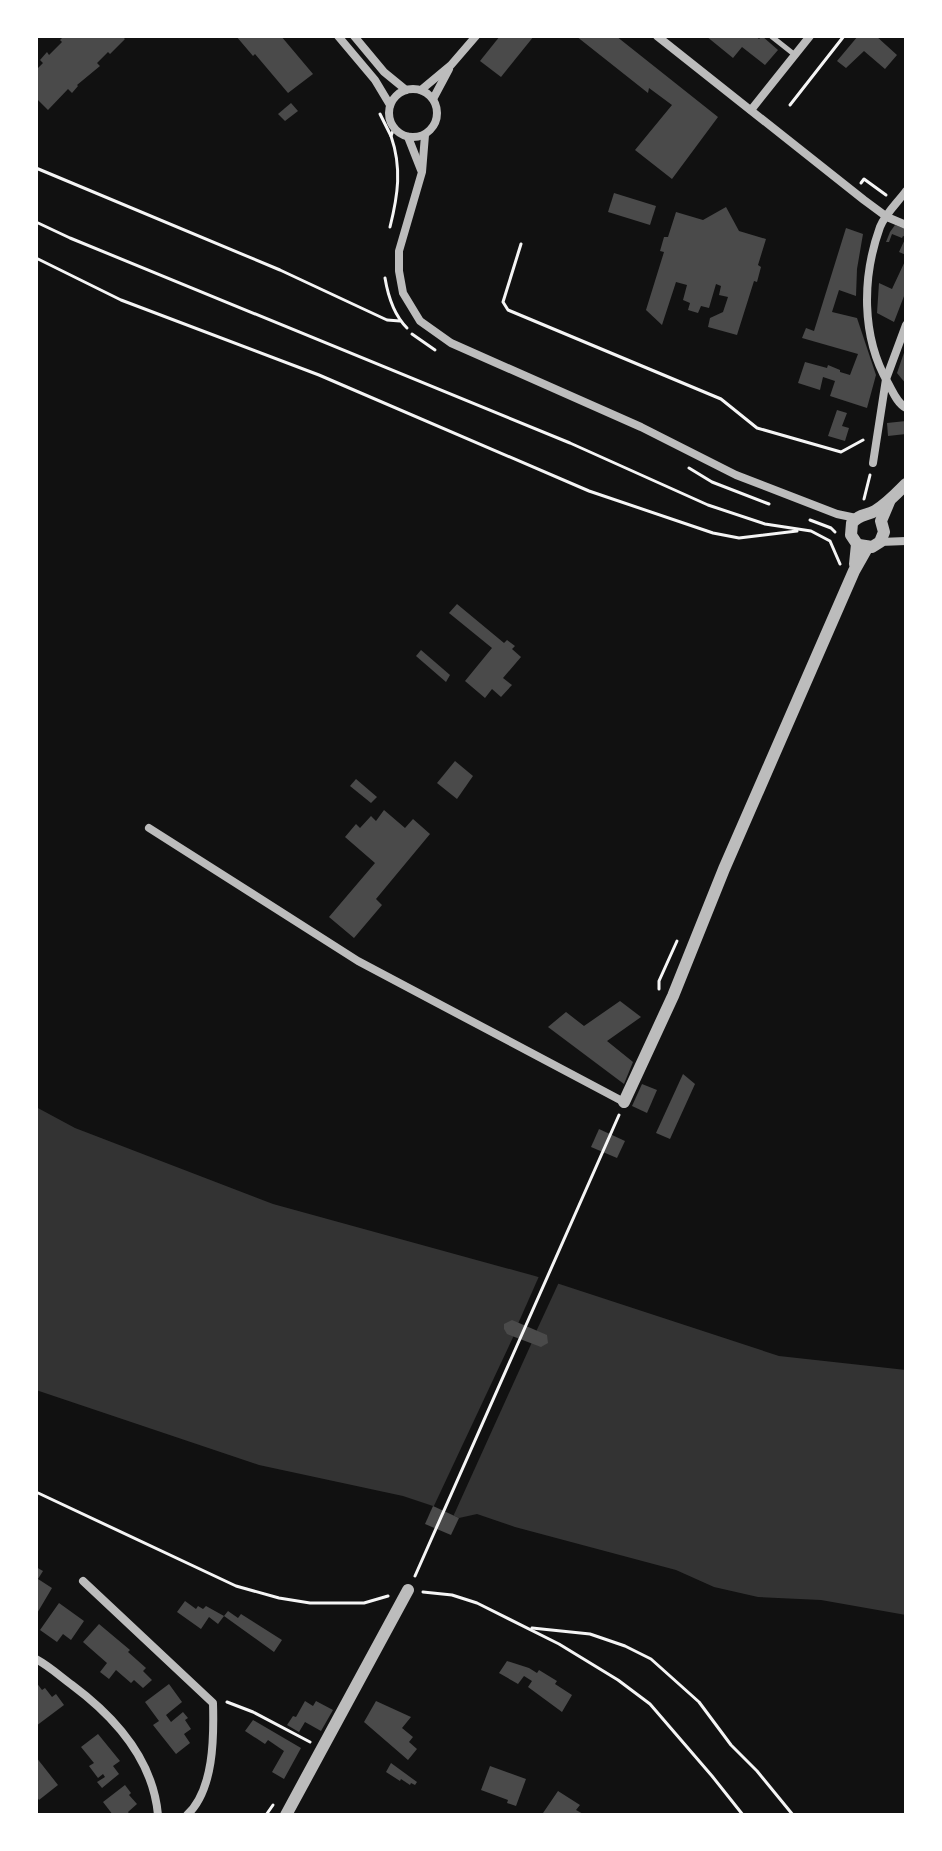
<svg xmlns="http://www.w3.org/2000/svg" width="942" height="1851" font-family="'DM Sans',sans-serif">
	<style>
		.water { fill: #333 }
		.pier { fill: #111 }
		.building { fill: #4a4a4a }
		.lines { fill: none; stroke-linecap: round; stroke-linejoin: round }
		.path { stroke: #f5f5f5; stroke-width: 3 }
		.service { stroke: #bcbcbc; stroke-width: 5 }
		.minor { stroke: #bcbcbc; stroke-width: 8 }
		.tertiary { stroke: #bcbcbc; stroke-width: 12 }
	</style>
	<rect width="100%" height="100%" fill="#111"/>
	<polygon class="water" points="36,1107 75,1128 273,1204 535,1276 779,1356 906,1370 906,1615 821,1600 758,1597 714,1587 676,1570 515,1527 477,1514 459,1518 433,1506 403,1496 259,1465 36,1390"/>
	<g class="pier">
		<polygon points="540,1274 560,1280 535,1334 517,1326"/>
		<polygon points="515,1333 533,1340 452,1519 432,1510"/>
	</g>
	<g class="building">
		<polygon points="64,36 122,36 125,39 110,54 108,52 97,63 100,66 77,85 78,86 72,93 68,89 48,110 36,98 36,70 43,63 40,60 47,52 49,55 62,42 60,40"/>
		<polygon points="236,36 281,36 313,74 288,93 255,54 253,56"/>
		<polygon points="500,36 534,36 501,77 480,61"/>
		<polygon points="576,36 616,36 718,117 672,179 635,150 672,105 649,88 648,93"/>
		<polygon points="706,36 755,36 759,39 762,36 778,50 765,65 742,47 733,58"/>
		<polygon points="858,36 876,36 897,55 885,69 864,51 846,68 837,61"/>
		<polygon points="291,103 298,111 285,121 278,114"/>
		<polygon points="614,193 656,206 650,225 608,212"/>
		<polygon points="726,207 739,231 766,239 758,265 761,267 757,282 754,281 737,335 708,327 710,318 723,312 728,297 719,295 721,286 716,284 709,308 701,306 698,313 688,310 690,303 683,300 687,285 676,282 662,325 646,310 664,252 660,251 664,237 668,237 676,212 703,220"/>
		<polygon points="895,225 906,229 906,255 899,252 906,237 903,236 902,238 892,234 889,242 886,242 890,232"/>
		<polygon points="846,228 863,234 857,269 856,296 839,290 832,312 857,318 876,375 867,408 830,396 835,381 823,377 820,390 798,383 805,362 827,368 828,365 840,370 840,372 850,375 858,354 802,338 806,328 814,331"/>
		<polygon points="906,259 906,291 894,322 877,313 879,283 892,289"/>
		<polygon points="906,347 906,384 897,373"/>
		<polygon points="837,410 847,413 842,426 849,428 845,441 828,436"/>
		<polygon points="906,421 906,434 888,436 887,423"/>
		<polygon points="457,604 504,643 507,640 515,646 512,649 521,657 503,678 512,685 501,697 492,689 485,698 465,681 492,648 449,613"/>
		<polygon points="421,650 450,675 446,682 416,656"/>
		<polygon points="455,761 473,776 457,799 437,783"/>
		<polygon points="356,779 377,797 371,803 350,786"/>
		<polygon points="384,810 405,828 413,819 430,834 376,899 382,905 354,938 329,917 375,863 345,837 356,824 360,828 371,816 376,821"/>
		<polygon points="620,1001 641,1017 607,1041 633,1062 624,1084 548,1027 566,1012 584,1026"/>
		<polygon points="683,1074 695,1084 670,1139 656,1133"/>
		<polygon points="642,1084 657,1090 647,1113 632,1106"/>
		<polygon points="599,1129 625,1141 617,1158 591,1147"/>
		<polygon points="512,1320 547,1335 548,1343 541,1347 507,1334 504,1329 504,1324"/>
		<polygon points="433,1506 459,1518 451,1535 425,1524"/>
		<polygon points="36,1567 43,1571 38,1579 52,1588 36,1615"/>
		<polygon points="185,1601 196,1609 198,1606 203,1609 206,1606 224,1616 228,1611 238,1618 241,1614 282,1640 274,1652 224,1616 218,1624 209,1617 201,1629 177,1612"/>
		<polygon points="59,1603 84,1621 71,1640 63,1634 57,1642 40,1630"/>
		<polygon points="99,1624 130,1650 128,1652 146,1668 143,1671 152,1680 143,1688 134,1680 131,1683 116,1670 109,1679 100,1672 107,1663 83,1642"/>
		<polygon points="507,1661 529,1668 537,1673 539,1670 557,1681 555,1684 572,1695 562,1712 528,1687 532,1681 524,1676 518,1684 499,1673"/>
		<polygon points="36,1682 42,1690 45,1688 52,1697 56,1694 64,1705 36,1726"/>
		<polygon points="169,1684 182,1702 166,1715 171,1722 183,1712 188,1718 185,1720 191,1729 184,1734 190,1743 176,1754 153,1725 159,1721 145,1702"/>
		<polygon points="305,1701 313,1706 316,1701 333,1710 321,1731 305,1722 299,1732 287,1725 293,1716 296,1717"/>
		<polygon points="376,1701 411,1717 402,1728 413,1737 409,1742 417,1749 408,1760 364,1722"/>
		<polygon points="253,1720 301,1748 284,1779 272,1772 284,1751 268,1740 265,1744 245,1731"/>
		<polygon points="98,1734 120,1761 113,1766 119,1774 102,1788 97,1782 105,1777 103,1774 98,1778 89,1766 94,1763 81,1747"/>
		<polygon points="36,1757 58,1785 39,1800 36,1796"/>
		<polygon points="391,1763 417,1782 415,1785 411,1783 410,1785 401,1779 400,1781 386,1772"/>
		<polygon points="490,1766 526,1779 516,1806 507,1803 508,1800 481,1790"/>
		<polygon points="125,1785 131,1793 129,1795 137,1804 128,1812 130,1815 113,1815 103,1802"/>
		<polygon points="558,1791 580,1805 576,1810 585,1815 546,1815 543,1813"/>
	</g>
	<g class="lines">
		<g class="path">
			<polyline points="790,105 844,36"/>
			<polyline points="380,114 391,136"/>
			<polyline points="36,168 280,270 387,320 400,321"/>
			<polyline points="861,183 864,179 886,195"/>
			<polyline points="36,222 70,238 570,443 708,505 765,524 811,531 830,541 840,564"/>
			<path d="M390 227C398 195 402 168 391 136L394 128"/>
			<polyline points="521,244 503,302 508,310 721,399 757,428 841,452 863,440"/>
			<polyline points="36,258 121,300 319,375 589,491 713,533 739,538 797,531"/>
			<path d="M385 278C388 296 394 315 407 328"/>
			<polyline points="412,334 435,350"/>
			<polyline points="689,468 712,482 769,504"/>
			<polyline points="864,499 870,475"/>
			<polyline points="810,520 831,528 835,532"/>
			<polyline points="659,989 659,981 677,941"/>
			<polyline points="36,1492 236,1586 279,1598 310,1603 364,1603 388,1596"/>
			<polyline points="415,1576 619,1115"/>
			<polyline points="423,1592 452,1595 477,1603 559,1644 618,1680 650,1704 712,1776 743,1815"/>
			<polyline points="532,1628 590,1634 625,1646 651,1659 699,1702 731,1745 757,1771 793,1815"/>
			<polyline points="227,1702 253,1712 310,1742"/>
			<polyline points="266,1815 273,1805"/>
		</g>
		<polyline class="service" points="771,36 795,55"/>
		<g class="minor">
			<polyline points="338,36 375,80 390,105"/>
			<polyline points="354,36 384,72 406,90"/>
			<polyline points="657,36 864,200 887,217 906,225"/>
			<circle cx="413" cy="113" r="24"/>
			<polyline points="421,90 451,65 476,36"/>
			<polyline points="433,99 449,69"/>
			<polyline points="751,110 810,36"/>
			<polyline points="425,135 422,172 399,251 399,271 403,293 420,321 451,343 641,427 736,475 837,514 856,518"/>
			<polyline points="408,137 421,170"/>
			<path d="M906 191C898 202 885 214 880 227 862 277 861 336 888 383 893 392 897 403 906 408"/>
			<polyline points="873,463 886,379 906,325"/>
			<polyline points="880,542 906,541"/>
			<polyline points="149,828 358,961 624,1102"/>
			<path d="M83 1581 213 1703C214 1737 214 1790 187 1815"/>
			<path d="M36 1659C49 1666 60 1676 72 1685 115 1717 153 1759 158 1815"/>
		</g>
		<g class="tertiary">
			<polyline points="859,545 872,547 880,542 884,532 881,521 889,502"/>
			<path d="M855 564 857 544 851 535 852 523C859 514 866 516 875 511 887 504 896 494 906 484"/>
			<polyline points="624,1102 673,996 724,869 854,571 867,548"/>
			<polyline points="286,1815 408,1590"/>
		</g>
	</g>
	<rect width="942" height="1851" fill="none" stroke="#ffffff" stroke-width="76"/>
</svg>
